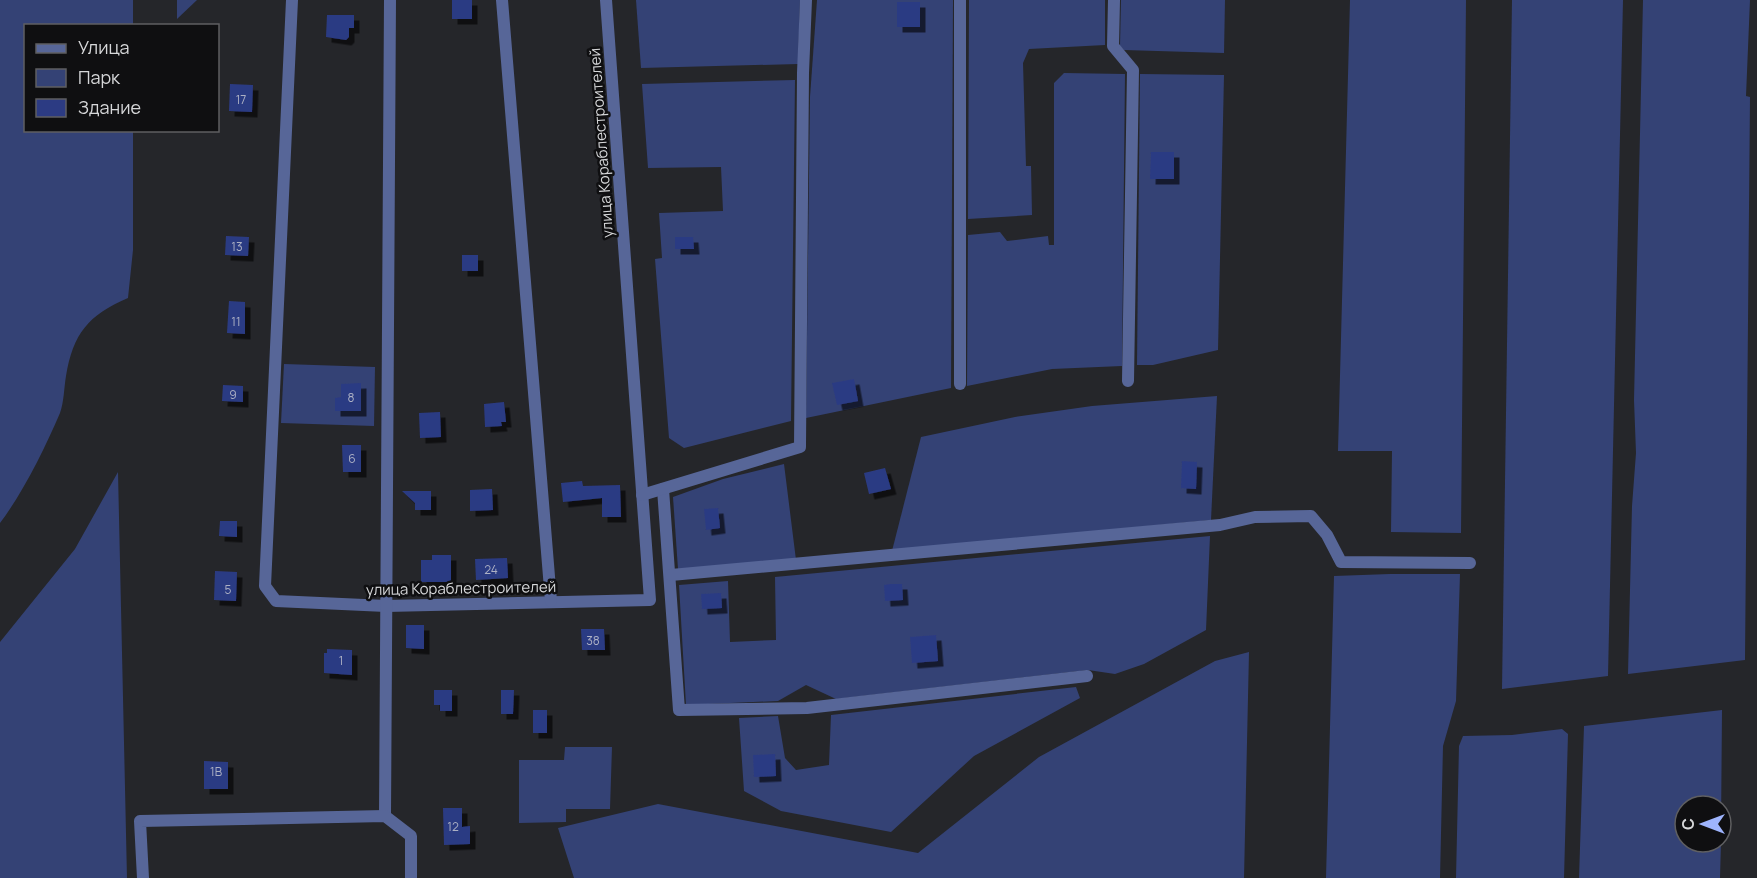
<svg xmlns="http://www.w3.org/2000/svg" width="1757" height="878" font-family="Manrope,sans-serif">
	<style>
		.green { fill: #344275 }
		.building { fill: #2c3b83; filter: url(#shadow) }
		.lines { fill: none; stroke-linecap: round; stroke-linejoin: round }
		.minor { stroke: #576698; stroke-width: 12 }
		.labels { text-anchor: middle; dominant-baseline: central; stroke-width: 5; stroke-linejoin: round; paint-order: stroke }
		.number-label { font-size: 12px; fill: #acb0c4 }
		.street-label { font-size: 15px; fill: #d6d7d9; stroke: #0f0f11 }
	</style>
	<defs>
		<filter id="shadow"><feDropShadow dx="5.5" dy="5.5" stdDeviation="0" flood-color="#0009"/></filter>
	</defs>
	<rect width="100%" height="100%" fill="#25262a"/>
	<g class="green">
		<path d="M0 0H133V25L26 26V130L133 131V250L128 298C88 315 73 334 66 376 64 388 64 402 60 413 44 450 24 491 0 523Z"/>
		<polygon points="177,0 197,0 177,19"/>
		<polygon points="636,0 800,0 798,64 641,68"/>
		<polygon points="817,0 953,0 951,388 806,418 810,97"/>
		<polygon points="969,0 1105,0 1105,45 1029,49 1023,63 1026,166 1031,166 1032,215 968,219"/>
		<polygon points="1121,0 1225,0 1224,53 1124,50 1120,46"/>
		<polygon points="1350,0 1466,0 1461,533 1391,532 1392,451 1338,451"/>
		<polygon points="1512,0 1623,0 1608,676 1502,689"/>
		<polygon points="1643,0 1750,0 1746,96 1750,97 1745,660 1628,674 1632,506 1636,453 1634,400"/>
		<polygon points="1064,73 1125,74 1122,366 1052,369 967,386 968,235 1000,232 1007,241 1048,236 1049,245 1054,245 1054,83"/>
		<polygon points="1140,74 1224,75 1218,350 1153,365 1137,365"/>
		<polygon points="795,80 791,421 684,448 669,438 655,259 662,258 659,213 723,211 721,167 648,168 642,84"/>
		<polygon points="284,364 375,367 374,426 281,423"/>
		<polygon points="1217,396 1211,520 892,551 921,437 1015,417 1092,406"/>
		<polygon points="784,464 796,560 678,569 673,497 723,479"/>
		<polygon points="118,472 127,878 0,878 0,642 75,549"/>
		<polygon points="1210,536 1206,630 1144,664 1115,674 1088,670 836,699 806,685 778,701 686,705 679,585 728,581 730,642 776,640 775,577"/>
		<polygon points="1390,574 1460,574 1456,701 1443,746 1440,878 1326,878 1334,576"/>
		<polygon points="1249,652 1244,878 574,878 558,828 658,804 918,853 1039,757 1215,661"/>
		<polygon points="1076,687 1080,698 974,756 891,832 781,811 744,791 739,718 778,716 785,758 796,770 829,765 831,715"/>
		<polygon points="1722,710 1721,828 1721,806 1685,806 1685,842 1721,842 1720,878 1579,878 1584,726"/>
		<polygon points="1562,729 1568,734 1564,878 1456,878 1459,746 1463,736 1512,735"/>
		<polygon points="565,747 612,747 610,809 566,809 566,822 519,823 519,760 564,760"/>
	</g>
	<g class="building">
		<rect x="452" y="0" width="20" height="19"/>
		<rect x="897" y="2" width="23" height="25"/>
		<polygon points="327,15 354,15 354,28 349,28 349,37 346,40 326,37"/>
		<polygon points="230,84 253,85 252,112 229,111"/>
		<polygon points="1151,152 1174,152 1174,179 1150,179"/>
		<polygon points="226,236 249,237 248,256 225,255"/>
		<polygon points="675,237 693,237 694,249 675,249"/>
		<rect x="462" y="255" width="16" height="16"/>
		<polygon points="229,301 245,302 245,334 227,333"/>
		<polygon points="854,379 858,401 837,405 832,383"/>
		<polygon points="361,383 361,411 335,411 335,398 341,397 341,384"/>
		<polygon points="223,385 243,386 243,402 222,401"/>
		<polygon points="504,402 506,422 501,422 502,426 485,427 484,404"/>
		<polygon points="440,412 441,437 420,438 419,413"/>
		<polygon points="342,445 361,445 361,472 343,472"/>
		<polygon points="1182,461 1197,462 1196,489 1181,488"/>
		<polygon points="885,468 891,489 869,494 864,473"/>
		<polygon points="582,481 583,486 620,485 621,517 602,517 602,498 563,502 561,483"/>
		<polygon points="492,489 493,510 470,511 470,490"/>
		<polygon points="402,491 431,491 431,510 415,510 415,503"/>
		<polygon points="718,508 720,528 706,530 704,509"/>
		<polygon points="220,521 237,521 237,537 219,536"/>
		<polygon points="432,555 451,555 451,582 421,582 421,560 432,560"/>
		<polygon points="507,558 508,578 476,580 475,559"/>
		<polygon points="215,571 237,572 236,601 214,600"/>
		<polygon points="890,584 902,584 903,600 885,601 884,585"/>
		<polygon points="721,593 722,608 702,609 701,594"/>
		<polygon points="406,625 424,625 424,649 406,648"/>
		<polygon points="581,629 604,629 605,650 582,650"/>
		<polygon points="936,635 938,661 912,663 910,637"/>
		<polygon points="327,649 352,650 352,675 324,673 324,653 327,653"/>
		<polygon points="434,690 452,690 452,711 440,711 440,705 434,705"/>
		<polygon points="501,690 514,690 513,714 501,714"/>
		<rect x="533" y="710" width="14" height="23"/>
		<polygon points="775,754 776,776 754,777 753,755"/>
		<polygon points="204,761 228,762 228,789 204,789"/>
		<polygon points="443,808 462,808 462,827 470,826 470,844 444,845"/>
	</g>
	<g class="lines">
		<g class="minor">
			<polyline points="292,0 265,586 276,601 386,606 650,600 606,0"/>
			<polyline points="502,0 551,601"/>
			<polyline points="960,0 960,384"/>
			<polyline points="1114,0 1113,46 1133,70 1128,381"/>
			<polyline points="663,489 679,710 807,708 1087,676"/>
			<polyline points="642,495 800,447 803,73 806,0"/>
			<polyline points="671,575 1220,525 1255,517 1311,516 1327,535 1341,562 1470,563"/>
			<polyline points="385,816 390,0"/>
			<polyline points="143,878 140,821 385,816 411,836 411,878"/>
		</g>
	</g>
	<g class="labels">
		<g class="number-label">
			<text x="241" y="99">17</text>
			<text x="237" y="246">13</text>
			<text x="236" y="321">11</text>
			<text x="233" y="394">9</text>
			<text x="351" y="397">8</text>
			<text x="352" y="458">6</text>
			<text x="491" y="569">24</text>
			<text x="228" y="589">5</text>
			<text x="593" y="640">38</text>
			<text x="341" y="660">1</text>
			<text x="216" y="771">1В</text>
			<text x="453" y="826">12</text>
		</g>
		<g class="street-label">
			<text transform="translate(601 143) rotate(-94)">улица Кораблестроителей</text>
			<text transform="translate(461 588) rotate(-1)">улица Кораблестроителей</text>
		</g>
	</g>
	<rect x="24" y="24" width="195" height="108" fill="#0f0f11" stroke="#5f5f61" stroke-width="1.5"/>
	<rect x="36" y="44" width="30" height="9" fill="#576698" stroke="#5f5f61" stroke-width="1.5"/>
	<text x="78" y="54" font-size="18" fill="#d6d7d9">Улица</text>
	<rect x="36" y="69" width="30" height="18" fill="#344275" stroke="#5f5f61" stroke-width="1.5"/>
	<text x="78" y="84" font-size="18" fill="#d6d7d9">Парк</text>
	<rect x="36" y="99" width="30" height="18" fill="#2c3b83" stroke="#5f5f61" stroke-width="1.5"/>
	<text x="78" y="114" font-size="18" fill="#d6d7d9">Здание</text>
	<g transform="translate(1703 824) rotate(270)"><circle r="28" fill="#0f0f11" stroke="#5f5f61" stroke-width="1.5"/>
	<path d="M0-4.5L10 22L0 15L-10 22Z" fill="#9eb4fd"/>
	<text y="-9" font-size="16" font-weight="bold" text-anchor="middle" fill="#d6d7d9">С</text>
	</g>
</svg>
